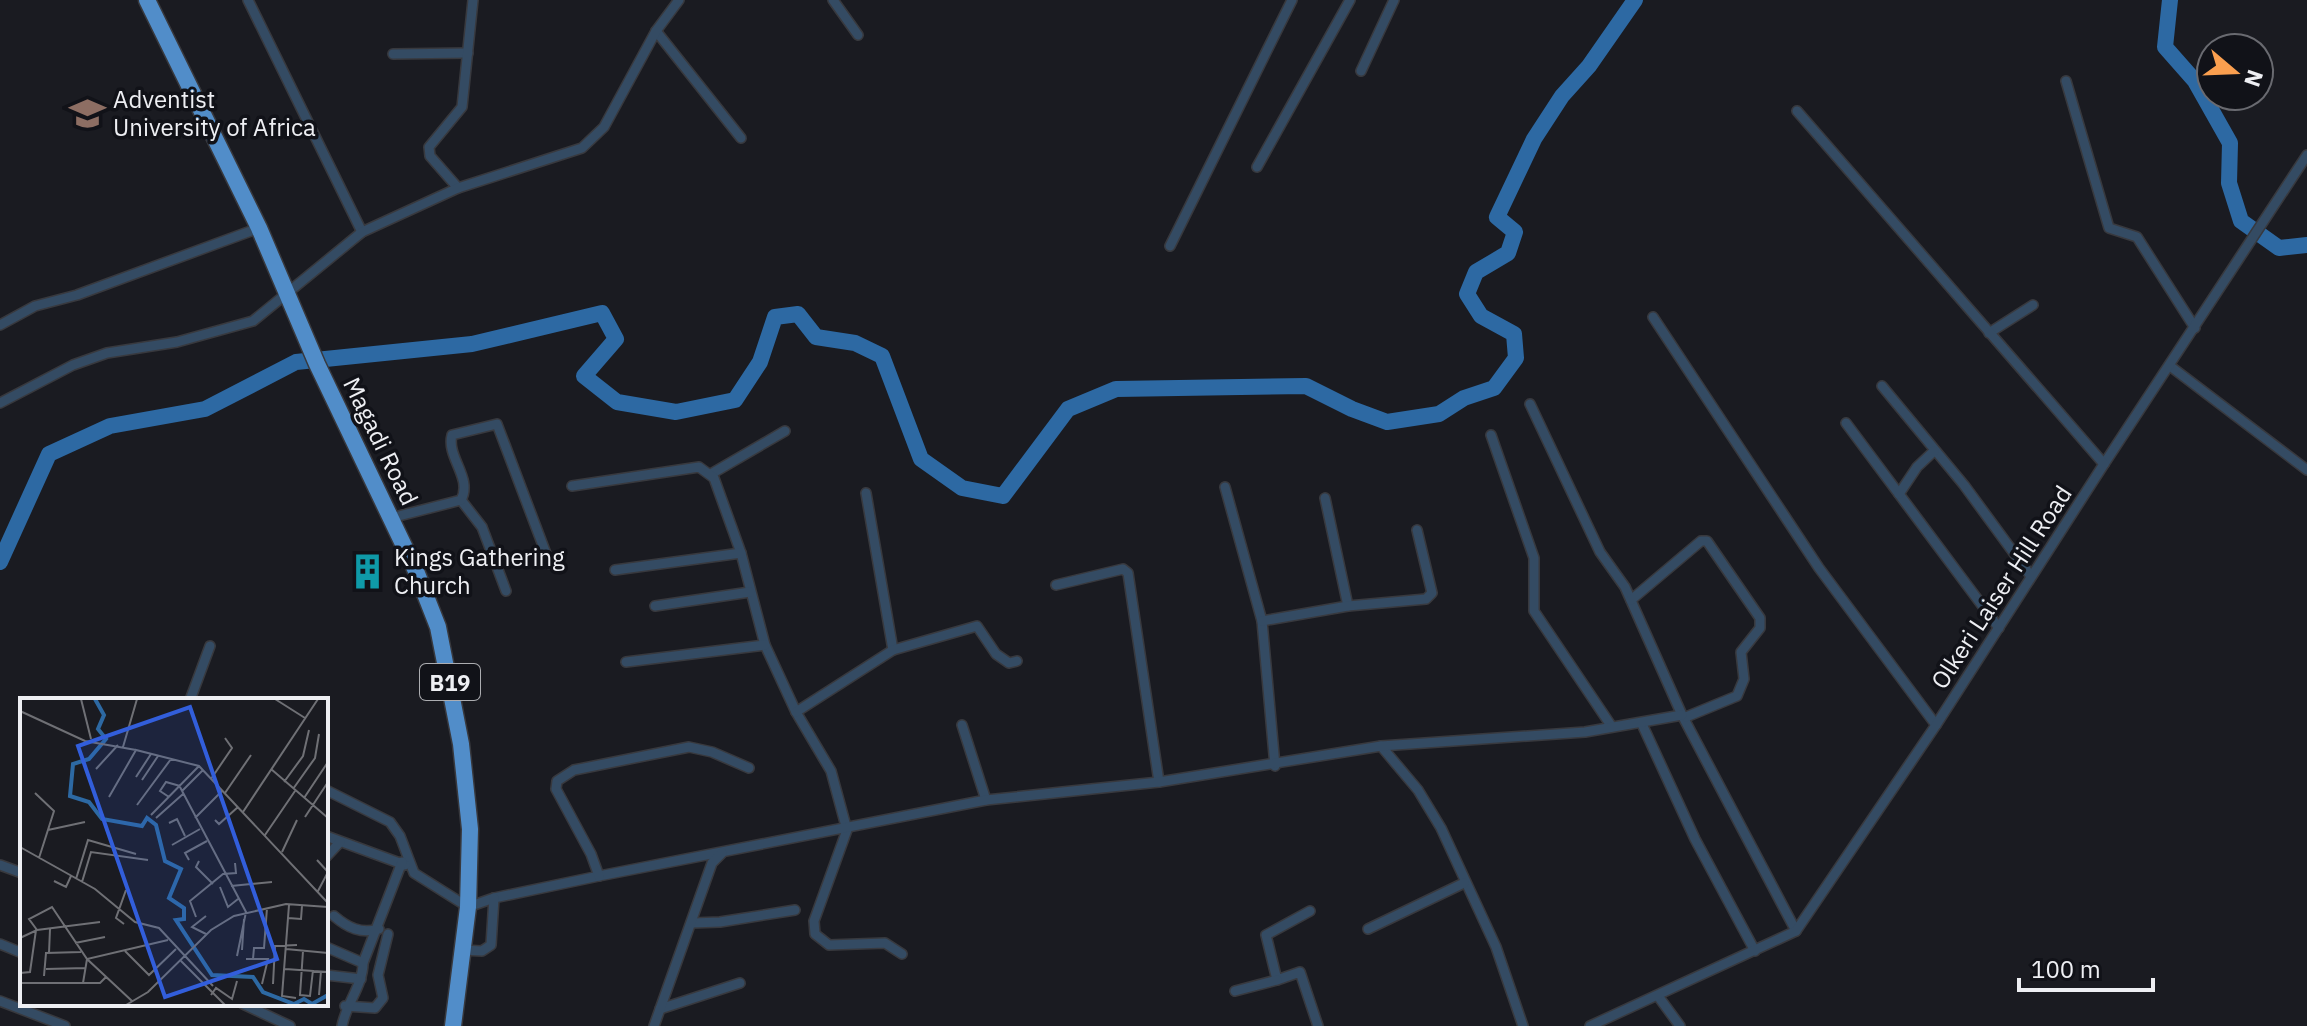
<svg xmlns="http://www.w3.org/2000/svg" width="2307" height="1026" font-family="'IBM Plex Sans',sans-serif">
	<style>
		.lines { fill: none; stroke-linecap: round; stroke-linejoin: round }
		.river { stroke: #2d69a3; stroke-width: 16 }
		.street-casing { stroke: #38393e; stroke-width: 12 }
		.highway-casing { stroke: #38393e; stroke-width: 19 }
		.street { stroke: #344b63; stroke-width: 9 }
		.highway { stroke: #518dc9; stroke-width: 16 }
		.labels { text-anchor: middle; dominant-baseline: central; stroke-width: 7; stroke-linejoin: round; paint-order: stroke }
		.shield { fill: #111218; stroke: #acadb1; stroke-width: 2 }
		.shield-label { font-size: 22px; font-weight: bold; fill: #eeeff3 }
		.poi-label { font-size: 24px; fill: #eeeff3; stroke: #111218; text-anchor: start }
		.street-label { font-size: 24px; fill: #eeeff3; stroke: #111218 }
		.inset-river { fill: none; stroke: #2d69a3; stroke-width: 4 }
		.inset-road { fill: none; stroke: #6f7075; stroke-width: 2 }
		.view { fill: #325edb; fill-opacity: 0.15; stroke: #325edb; stroke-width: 4 }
		.inset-edge { fill: none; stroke: #eeeff3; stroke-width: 4 }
	</style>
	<rect width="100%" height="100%" fill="#1a1b21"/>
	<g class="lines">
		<g class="river">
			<polyline points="2170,0 2165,47 2195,81 2230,143 2229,183 2241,221 2279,248 2307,245"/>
			<polyline points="0,562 49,454 110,426 205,409 296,362 472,344 602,313 616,339 584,376 617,402 676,412 735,400 760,362 775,317 798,314 816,337 855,343 882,356 921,459 962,488 1003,496 1068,409 1116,389 1306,386 1352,409 1387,422 1439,414 1464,398 1494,388 1516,358 1514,334 1481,316 1467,294 1476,272 1508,253 1515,232 1497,217 1534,139 1562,96 1589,66 1635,0"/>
		</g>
		<defs>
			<g id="street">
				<polyline points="248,0 362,232"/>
				<polyline points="833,0 858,35"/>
				<polyline points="656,31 741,138"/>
				<polyline points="393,54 468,53"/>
				<polyline points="1361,71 1394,0"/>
				<polyline points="2066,81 2109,228 2137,237 2195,328"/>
				<polyline points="1257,167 1350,0"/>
				<polyline points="458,188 430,156 429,147 462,107 473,0"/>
				<polyline points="1170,246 1292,0"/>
				<polyline points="1653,317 1819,568 1936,725"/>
				<polyline points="0,325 35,306 77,295 259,228"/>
				<polyline points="1989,333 2033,305"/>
				<polyline points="2170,366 2307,470"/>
				<polyline points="1882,386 1964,485 2030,575"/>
				<polyline points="0,403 73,365 107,353 177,342 253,321 362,232 458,188 582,148 604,127 656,31 679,0"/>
				<polyline points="1530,404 1600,552 1625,587 1682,715 1796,931"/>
				<polyline points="1846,423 1999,628"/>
				<polyline points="1491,435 1534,558 1534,611 1612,727"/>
				<polyline points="2104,464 2307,155"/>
				<polyline points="711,474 785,431"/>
				<polyline points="572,486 699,467 714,478 741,553 765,645 796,712 831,771 847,830 814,921 815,934 829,945 885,943 902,954"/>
				<polyline points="1225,487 1262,621 1275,766"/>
				<polyline points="866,493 893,650"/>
				<polyline points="1899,494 1917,467 1934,451"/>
				<polyline points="1325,498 1348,606"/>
				<polyline points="461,500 482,527 506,591"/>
				<path d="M391 518 461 500C473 478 446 457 452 435L497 424 550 564"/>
				<polyline points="615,570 741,553"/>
				<polyline points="1056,585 1123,569 1128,573 1159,782"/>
				<polyline points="1631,600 1701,541 1707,541 1760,618 1760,628 1741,652 1744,679 1737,696 1686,717"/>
				<polyline points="655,606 750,592"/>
				<polyline points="1262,621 1348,606 1426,599 1432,593 1417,530"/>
				<polyline points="626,662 765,645"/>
				<polyline points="190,700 210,646"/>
				<polyline points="796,712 893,650 977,626 996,654 1009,663 1017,661"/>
				<polyline points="1642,724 1695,839 1755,951"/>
				<polyline points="962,725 986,800"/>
				<polyline points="1381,746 1418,790 1441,828 1496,947 1523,1026"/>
				<polyline points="326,790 390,822 400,836 414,873 468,907 494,898 599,876 986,800 1159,782 1381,746 1585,732 1682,715"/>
				<polyline points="326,836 405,865"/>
				<polyline points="326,857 340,842"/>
				<polyline points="0,865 22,873"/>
				<polyline points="599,876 591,854 556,789 557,781 574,770 689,747 712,752 749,768"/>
				<polyline points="1310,911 1266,935 1277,980 1300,972 1318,1026"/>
				<path d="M334 916C348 928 361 934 379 929"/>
				<polyline points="692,923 720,922 795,910"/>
				<polyline points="1368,929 1464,883"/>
				<polyline points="0,944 22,953"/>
				<polyline points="326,947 363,963"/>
				<polyline points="462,950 482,951 491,945 494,898"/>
				<polyline points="326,975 361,979"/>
				<polyline points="1235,991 1277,980"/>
				<polyline points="1658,996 1680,1026"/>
				<polyline points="0,1001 65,1026"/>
				<polyline points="243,1004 290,1026"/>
				<polyline points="345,1006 375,1008 383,998 378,975 388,934"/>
				<polyline points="660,1009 740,983"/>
				<path d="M342 1026C346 1004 363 985 363 963L402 862"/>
				<polyline points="654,1026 712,863 722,853"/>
				<polyline points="1590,1026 1796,931 1936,725 2104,464 1797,111"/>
			</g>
			<polyline id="highway" points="147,0 259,228 317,364 416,571 438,627 461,744 470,829 468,907 453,1026"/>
		</defs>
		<use href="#street" class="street-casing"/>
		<use href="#highway" class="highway-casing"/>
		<use href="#street" class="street"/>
		<use href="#highway" class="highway"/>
	</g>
	<defs>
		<symbol id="university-bare" viewBox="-9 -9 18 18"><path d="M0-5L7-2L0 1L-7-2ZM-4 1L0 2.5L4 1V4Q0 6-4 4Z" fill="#8d6e63" stroke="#111218" stroke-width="2.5" paint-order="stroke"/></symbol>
		<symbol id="building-bare" viewBox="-9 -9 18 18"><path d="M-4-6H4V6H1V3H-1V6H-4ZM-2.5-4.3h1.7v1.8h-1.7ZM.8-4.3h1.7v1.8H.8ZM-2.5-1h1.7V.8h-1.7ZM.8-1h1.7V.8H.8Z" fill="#0f9aa8" stroke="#111218" stroke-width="2.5" paint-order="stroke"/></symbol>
	</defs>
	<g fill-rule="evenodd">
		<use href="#university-bare" x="62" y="88" width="51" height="51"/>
		<use href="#building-bare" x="342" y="546" width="51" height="51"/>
	</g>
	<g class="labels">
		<rect class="shield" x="420" y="664" width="60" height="36" rx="6"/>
		<g class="shield-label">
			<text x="450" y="682">B19</text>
		</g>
		<g class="poi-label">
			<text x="113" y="99">Adventist<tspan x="113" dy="28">University of Africa</tspan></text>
			<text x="394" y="557">Kings Gathering<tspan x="394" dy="28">Church</tspan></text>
		</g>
		<g class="street-label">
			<text transform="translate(381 441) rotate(64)">Magadi Road</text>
			<text transform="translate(2001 587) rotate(-57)">Olkeri Laiser Hill Road</text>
		</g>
	</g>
	<g transform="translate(20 698)">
		<rect width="308" height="308" fill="#1a1b21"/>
		<path class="inset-river" d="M75 1 84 17 78 31 86 41 69 61 53 66 50 98 69 104 82 121 122 128 127 120 136 127 145 163 161 171 149 200 164 210V221L156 222 192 277 233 279 243 294 274 306 284 301 292 306 308 297"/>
		<path class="inset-road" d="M61 1 71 41M255 1 285 20M0 13 65 43 116 52M103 49 117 1M76 71 98 47M251 71 308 120M116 79 131 56M191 81 212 50 205 40M122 82 138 58M264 84 283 58 289 32M160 89 226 214 217 258M273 91 295 60 299 36M162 93 183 72M15 95 34 113 19 160M205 95 231 57M89 99 116 52 179 68 308 205M149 99 140 93 146 84 160 88M284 100 308 64M117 107 151 61M223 114 298 1M131 117 179 68M285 119 308 84M136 120 163 96M175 120 202 93M195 122 199 126 218 109M149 125 157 121 165 138M28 132 65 124M245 137 275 93M152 147 180 131M0 149 75 191 115 224 139 230 193 288M262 154 277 122M169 162 165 155 187 143M297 162 308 174 298 193M179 163 176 169 193 186M56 181 68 142 116 156M34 183 46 189 51 178M62 184 71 154 128 162M211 188 252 184M200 189 208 209 218 201M269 207 262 298 276 300M186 218 172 229 186 236M176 219 170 203 203 176 216 175 215 165M268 220 281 221 282 208M104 226 96 220 106 192M17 232 9 221 32 209 67 261 112 303M0 240 17 232 80 224M55 245 85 239M266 251 308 255M222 252 224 221M105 253 129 277 156 251M283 253 280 297 290 298 293 272M29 255 30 231M226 261H233L234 250H244L247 210M233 261H248L242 286M161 263 205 307M26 271 66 270M265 271 308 274M0 275 10 274 16 232M24 278 26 255 61 254M0 285H80L86 279M63 285 67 261 148 242M253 286 255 248 277 247M191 297 196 290 212 301 217 283M299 297 301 273M106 307 128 294 191 232 214 218 266 206 308 209"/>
		<path class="view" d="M170 9 257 261 145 299 58 48Z"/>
		<rect width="308" height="308" class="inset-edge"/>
	</g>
	<g transform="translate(2235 72) rotate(109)"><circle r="38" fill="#111218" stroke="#696a70" stroke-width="2"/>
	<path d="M0-6L14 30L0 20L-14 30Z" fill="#fa9f4f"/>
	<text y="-12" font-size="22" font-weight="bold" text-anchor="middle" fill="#eeeff3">N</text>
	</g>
	<path d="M2019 978v12h134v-12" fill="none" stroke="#eeeff3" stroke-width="4"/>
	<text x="2031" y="978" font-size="24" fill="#eeeff3" stroke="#111218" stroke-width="6" paint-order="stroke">100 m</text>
</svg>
